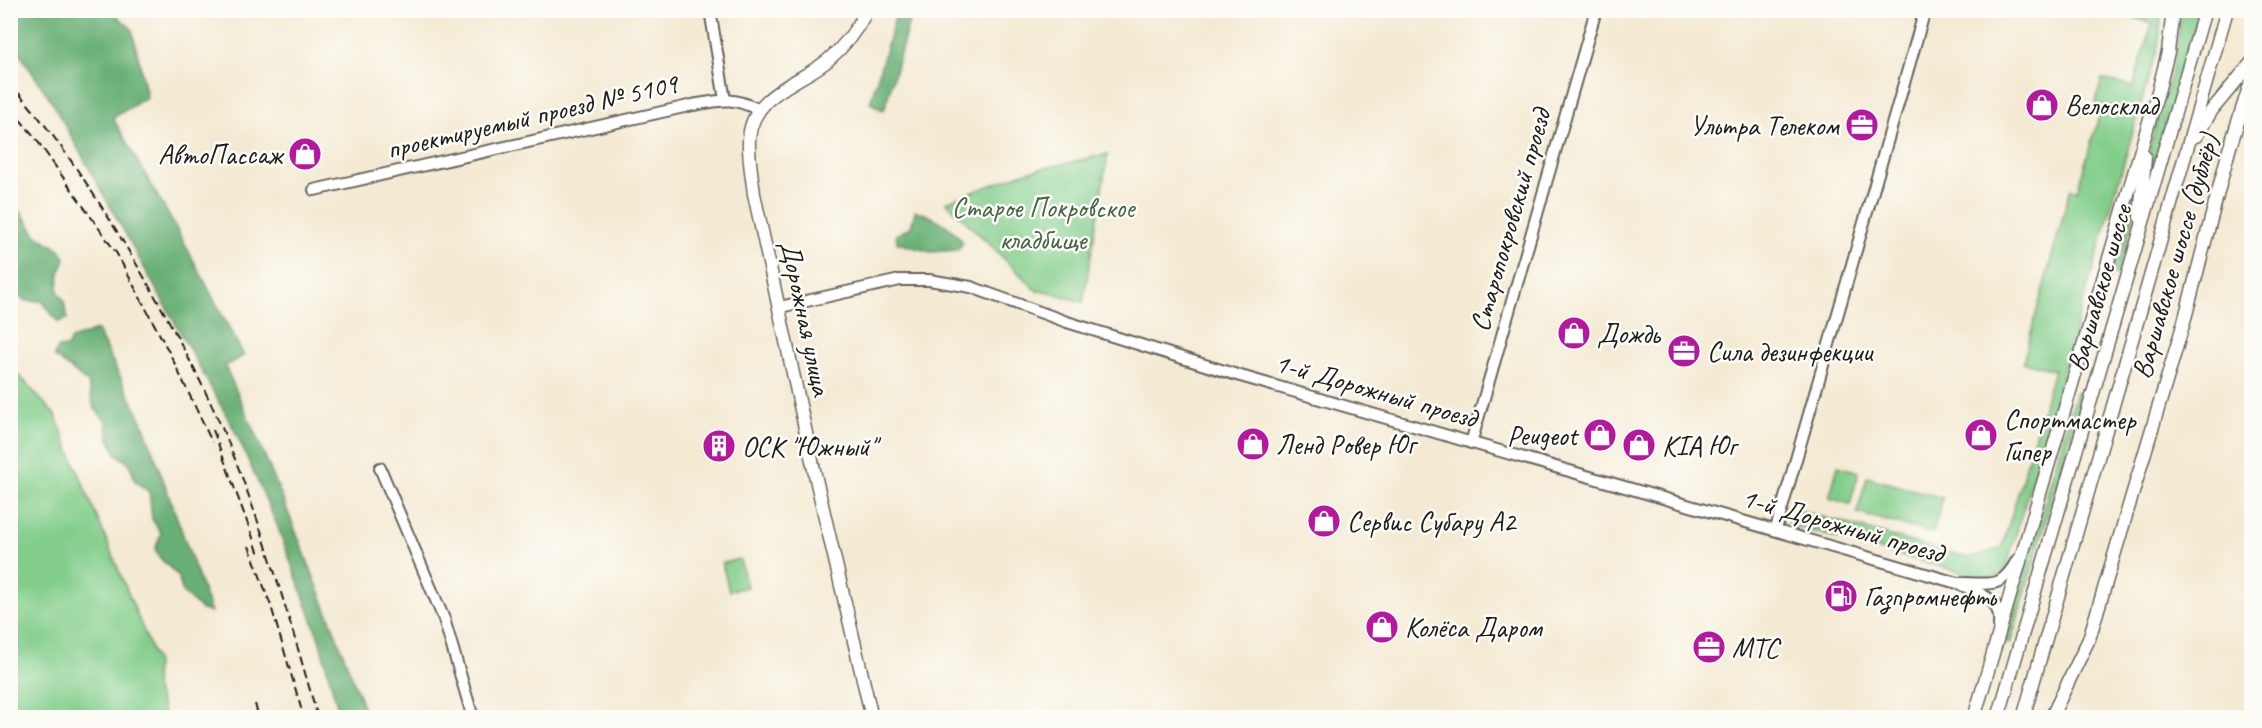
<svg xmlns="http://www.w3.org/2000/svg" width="2262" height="728" font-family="Caveat,sans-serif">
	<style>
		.green { fill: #82cd8a; stroke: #4f7453; stroke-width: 1.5 }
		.forest { fill: #69b076; stroke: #426649; stroke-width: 1.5 }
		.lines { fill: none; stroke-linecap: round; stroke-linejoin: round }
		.minor-casing { stroke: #68645c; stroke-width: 14 }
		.major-casing { stroke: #68645c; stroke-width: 15 }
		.minor { stroke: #fff; stroke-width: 10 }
		.major { stroke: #fff; stroke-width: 12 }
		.rail { stroke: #1c1c1c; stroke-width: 2; stroke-dasharray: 9 4.5; stroke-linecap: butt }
		.labels { text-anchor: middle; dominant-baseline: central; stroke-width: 5; stroke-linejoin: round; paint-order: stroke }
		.poi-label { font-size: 28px; fill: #1c1c1c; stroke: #fdfcf7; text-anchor: start }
		.street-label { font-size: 28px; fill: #1c1c1c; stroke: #fdfcf7 }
		.park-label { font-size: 28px; fill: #456348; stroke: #fdfcf7 }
	</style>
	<rect width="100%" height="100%" fill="#fdfcf7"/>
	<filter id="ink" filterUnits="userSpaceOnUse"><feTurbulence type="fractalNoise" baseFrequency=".0167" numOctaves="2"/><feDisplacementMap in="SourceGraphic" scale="12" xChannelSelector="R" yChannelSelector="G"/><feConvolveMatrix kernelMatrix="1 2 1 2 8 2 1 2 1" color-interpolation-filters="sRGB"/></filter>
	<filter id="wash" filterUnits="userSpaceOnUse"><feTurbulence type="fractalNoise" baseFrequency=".008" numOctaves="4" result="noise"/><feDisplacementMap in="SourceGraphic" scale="24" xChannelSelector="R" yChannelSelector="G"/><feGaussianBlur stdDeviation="1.35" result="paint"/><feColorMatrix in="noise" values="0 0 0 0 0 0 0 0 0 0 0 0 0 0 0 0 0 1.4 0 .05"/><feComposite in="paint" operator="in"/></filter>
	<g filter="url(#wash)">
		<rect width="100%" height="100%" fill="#f4ead3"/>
		<g class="green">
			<path d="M2117 11H2157L2161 20 2159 42 2007 565C2001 576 1994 579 1981 578L1794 526 1787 519 1790 508 1969 558 2002 548 2054 370 2023 362 2069 194 2071 189 2077 191 2102 106 2095 104 2102 79 2133 87 2152 23 2116 13Z"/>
			<polygon points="2182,11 2199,11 2153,172 2149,171 2150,146 2173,66"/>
			<polygon points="1108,154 1083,302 1041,290 1038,292 946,202 1026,172"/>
			<polygon points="2131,208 2133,209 2134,216 2117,276 2111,274"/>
			<polygon points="11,370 15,371 55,415 156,661 155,687 166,717 11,717"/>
			<polygon points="2076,392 2080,394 2079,408 2010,644 2005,642"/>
			<polygon points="1838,466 1859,472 1850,504 1829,498"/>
			<polygon points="1867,477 1943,498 1933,533 1857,513"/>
			<polygon points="740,559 747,587 729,591 722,563"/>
		</g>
		<g class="forest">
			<path d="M10 11H117L118 17 132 29 147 97 113 118 180 235 244 356 225 366C278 481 323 599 367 717H340L319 639 277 525 235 431 52 102 11 41Z"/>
			<polygon points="897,11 912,11 884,111 870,103"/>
			<path d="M915 211C934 216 951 226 963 242L958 250 931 252 897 243 896 235 911 227Z"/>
			<polygon points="21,212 37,236 60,249 65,258 59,275 58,292 64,301 67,319 58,322 42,301 25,301 18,296 11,297 11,216"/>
			<polygon points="97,330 142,421 211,612 202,610 183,593 178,576 159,557 155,550 161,533 152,519 149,492 135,481 130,464 116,454 109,438 106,421 94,408 88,383 54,356 58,348 67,347 71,339"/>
		</g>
	</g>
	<g filter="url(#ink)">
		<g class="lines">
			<defs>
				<g id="minor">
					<polyline points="710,10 725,100"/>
					<path d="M314 190 693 105C722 100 732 96 759 110"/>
					<path d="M780 307 900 280H929L971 287 1067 322 1237 375 1957 583C1978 593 2002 597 1999 625"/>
					<polyline points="1471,443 1596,10"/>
					<polyline points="380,468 444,619 473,718"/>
					<polyline points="1776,529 1925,10"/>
					<path d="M1960 583C1991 583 2001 590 2017 560"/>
				</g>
				<g id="major">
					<path d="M867 10C857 30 844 47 827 61 798 84 752 94 749 139 748 157 752 176 754 194L816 479 872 718"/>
					<polyline points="2196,136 2212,110 2252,62"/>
					<polyline points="2140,217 2145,157"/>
					<polyline points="1974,718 2159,88 2168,52 2173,10"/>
					<polyline points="1998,718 2205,10"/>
					<polyline points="2023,718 2227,10"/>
					<polyline points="2051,718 2089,639 2184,322 2229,150 2252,78"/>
				</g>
			</defs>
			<use href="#minor" class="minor-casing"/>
			<use href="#major" class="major-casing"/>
			<use href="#minor" class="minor"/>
			<use href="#major" class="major"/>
			<g class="rail">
				<path d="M10 83C65 145 107 213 148 284 184 347 218 412 243 480 272 558 295 638 318 718"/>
				<polyline points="10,108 34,136 117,254 170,354 212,442"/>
				<polyline points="213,430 259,554"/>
				<polyline points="249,546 271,606 304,718"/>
				<polyline points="255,704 259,718"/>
			</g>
		</g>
	</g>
	<defs>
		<symbol id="shop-disc" viewBox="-11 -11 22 22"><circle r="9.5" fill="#b5179e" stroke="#fdfcf7"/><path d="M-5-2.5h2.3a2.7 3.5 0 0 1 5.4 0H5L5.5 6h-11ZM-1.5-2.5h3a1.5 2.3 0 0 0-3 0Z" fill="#fff"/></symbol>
		<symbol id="office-disc" viewBox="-11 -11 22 22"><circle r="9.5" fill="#b5179e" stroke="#fdfcf7"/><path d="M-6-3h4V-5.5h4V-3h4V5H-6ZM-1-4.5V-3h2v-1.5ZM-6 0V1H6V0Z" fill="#fff"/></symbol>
		<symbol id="building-disc" viewBox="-11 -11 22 22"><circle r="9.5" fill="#b5179e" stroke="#fdfcf7"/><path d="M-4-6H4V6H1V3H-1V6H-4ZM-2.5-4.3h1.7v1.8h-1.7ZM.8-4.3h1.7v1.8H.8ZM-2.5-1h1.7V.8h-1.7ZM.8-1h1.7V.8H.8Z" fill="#fff"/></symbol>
		<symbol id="fuel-disc" viewBox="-11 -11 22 22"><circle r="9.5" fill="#b5179e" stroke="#fdfcf7"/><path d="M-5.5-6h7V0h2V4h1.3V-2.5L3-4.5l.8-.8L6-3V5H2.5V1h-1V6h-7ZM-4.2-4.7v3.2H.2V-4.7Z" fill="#fff"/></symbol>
	</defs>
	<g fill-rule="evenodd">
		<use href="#shop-disc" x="2023" y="86" width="38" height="38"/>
		<use href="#office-disc" x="1843" y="106" width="38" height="38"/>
		<use href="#shop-disc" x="286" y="135" width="38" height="38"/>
		<use href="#shop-disc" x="1555" y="314" width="38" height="38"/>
		<use href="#office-disc" x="1665" y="332" width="38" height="38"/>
		<use href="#shop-disc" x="1581" y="416" width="38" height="38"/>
		<use href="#shop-disc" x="1962" y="416" width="38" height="38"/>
		<use href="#shop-disc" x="1234" y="425" width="38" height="38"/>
		<use href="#shop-disc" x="1620" y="426" width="38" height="38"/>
		<use href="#building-disc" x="700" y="427" width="38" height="38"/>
		<use href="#shop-disc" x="1305" y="502" width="38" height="38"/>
		<use href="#fuel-disc" x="1822" y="577" width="38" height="38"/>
		<use href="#shop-disc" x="1363" y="608" width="38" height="38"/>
		<use href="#office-disc" x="1690" y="628" width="38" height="38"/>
	</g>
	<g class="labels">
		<g class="poi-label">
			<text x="2065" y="105">Велосклад</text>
			<text x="1839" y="125" text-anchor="end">Ультра Телеком</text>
			<text x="282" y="154" text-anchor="end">АвтоПассаж</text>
			<text x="1597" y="333">Дождь</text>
			<text x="1707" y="351">Сила дезинфекции</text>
			<text x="2004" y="419">Спортмастер<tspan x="2004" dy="32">Гипер</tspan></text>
			<text x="1577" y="435" text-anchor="end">Peugeot</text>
			<text x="1276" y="444">Ленд Ровер Юг</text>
			<text x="1662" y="445">KIA Юг</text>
			<text x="742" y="446">ОСК "Южный"</text>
			<text x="1347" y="521">Сервис Субару А2</text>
			<text x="1864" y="596">Газпромнефть</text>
			<text x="1405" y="627">Колёса Даром</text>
			<text x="1732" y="647">МТС</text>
		</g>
		<g class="street-label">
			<text transform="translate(532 116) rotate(-13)">проектируемый проезд № 5109</text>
			<text transform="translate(1510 220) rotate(-74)">Старопокровский проезд</text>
			<text transform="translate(2175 256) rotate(-74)">Варшавское шоссе (дублёр)</text>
			<text transform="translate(2099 288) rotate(-74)">Варшавское шоссе</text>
			<text transform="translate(806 318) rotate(78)">Дорожная улица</text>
			<text transform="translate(1376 390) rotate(16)">1-й Дорожный проезд</text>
			<text transform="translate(1843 525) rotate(16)">1-й Дорожный проезд</text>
		</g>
		<g class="park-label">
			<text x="1043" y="207">Старое Покровское<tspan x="1043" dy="32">кладбище</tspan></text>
		</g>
	</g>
	<rect width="2262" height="728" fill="none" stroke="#fdfcf7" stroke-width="36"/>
</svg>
